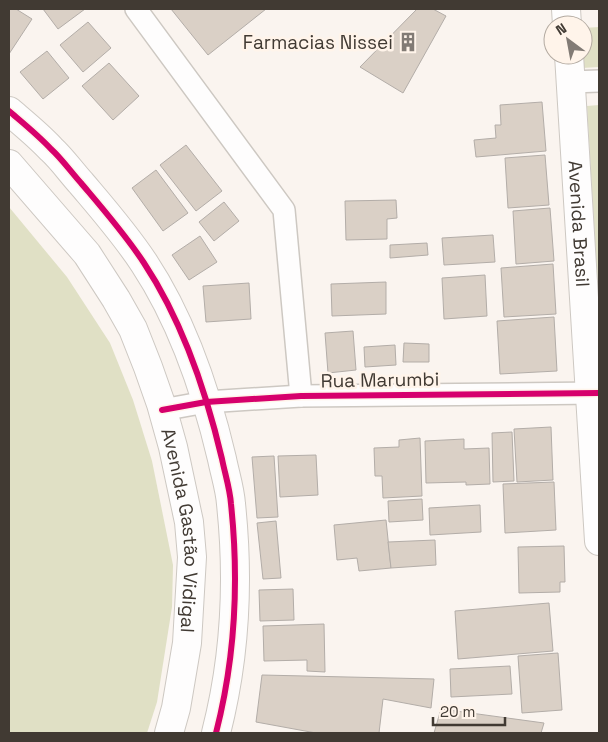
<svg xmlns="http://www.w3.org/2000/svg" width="608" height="742" font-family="'Space Grotesk',sans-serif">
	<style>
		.green { fill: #e0e0c5 }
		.building { fill: #dad0c6; stroke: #b3ada8 }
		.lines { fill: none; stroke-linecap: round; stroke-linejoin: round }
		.street-casing { stroke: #cdc8c2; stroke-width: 24 }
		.secondary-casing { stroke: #cdc8c2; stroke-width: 30 }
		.street { stroke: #fefdfd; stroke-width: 21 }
		.secondary { stroke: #fefdfd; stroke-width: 28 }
		.cycleway-casing { stroke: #fff4ea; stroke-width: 9 }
		.cycleway { stroke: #d6006c; stroke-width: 6 }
		.labels { text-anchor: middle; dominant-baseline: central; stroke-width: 5; stroke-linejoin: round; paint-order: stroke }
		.poi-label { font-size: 19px; fill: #413a33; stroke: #fff4ea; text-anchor: end }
		.street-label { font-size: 19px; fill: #413a33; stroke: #fff4ea }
	</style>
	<rect width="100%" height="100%" fill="#faf4ef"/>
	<g class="green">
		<polygon points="599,27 599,67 582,68 583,28"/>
		<polygon points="599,105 599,310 587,106"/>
		<polygon points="9,207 67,277 110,343 133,400 152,461 173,565 172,607 157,702 147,733 9,733"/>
	</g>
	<g class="building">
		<polygon points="9,9 16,9 32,19 9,54"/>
		<polygon points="43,9 85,9 58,29"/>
		<polygon points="171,9 266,9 208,55"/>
		<polygon points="417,9 433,9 446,16 403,93 360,67"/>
		<polygon points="88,22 111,48 83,72 60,45"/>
		<polygon points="47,51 69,78 43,99 20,72"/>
		<polygon points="109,63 139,96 113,120 82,86"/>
		<polygon points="542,102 546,151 476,157 474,140 496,138 495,125 501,125 500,105"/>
		<polygon points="186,145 222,191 196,211 160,165"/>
		<polygon points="545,155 549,205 508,208 505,158"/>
		<polygon points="156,170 188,213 163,231 132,188"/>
		<polygon points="396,200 397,218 387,219 387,239 346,240 345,201"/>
		<polygon points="224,202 239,221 214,241 199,222"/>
		<polygon points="550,208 554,261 516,264 513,211"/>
		<polygon points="493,235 495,262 444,265 442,238"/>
		<polygon points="200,236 217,262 189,280 172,255"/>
		<polygon points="427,243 428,255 390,258 390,245"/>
		<polygon points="553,264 556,314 504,317 501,268"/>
		<polygon points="485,275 487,316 444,319 442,278"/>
		<polygon points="386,282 386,314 332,316 331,284"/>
		<polygon points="249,283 251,319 206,322 203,286"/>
		<polygon points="554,317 557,371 500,374 497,321"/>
		<polygon points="353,331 356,370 328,373 325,333"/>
		<polygon points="404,343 429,344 429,362 403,362"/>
		<polygon points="395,345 396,365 365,367 364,347"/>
		<polygon points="551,427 553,480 517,482 514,429"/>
		<polygon points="512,432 514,481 493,482 492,433"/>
		<polygon points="420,438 422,496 383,498 382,476 375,476 374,448 399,447 399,440"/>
		<polygon points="464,439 464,449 489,448 490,484 466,485 466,482 426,483 425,441"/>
		<polygon points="316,455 318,495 280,497 278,456"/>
		<polygon points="274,456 278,517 257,518 252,457"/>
		<polygon points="554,482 556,530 505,533 503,484"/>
		<polygon points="422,499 423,520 389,522 388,501"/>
		<polygon points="480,505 481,532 430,535 429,508"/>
		<polygon points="386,520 391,568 359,571 357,558 337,560 334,525"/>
		<polygon points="276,521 281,578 263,579 257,523"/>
		<polygon points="435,540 436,565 391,568 388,542"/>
		<polygon points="564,546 565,582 560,582 560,592 519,593 518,547"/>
		<polygon points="293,589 294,620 260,621 259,590"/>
		<polygon points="549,603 553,651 458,659 455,611"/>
		<polygon points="324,624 325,672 307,671 307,660 264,661 263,626"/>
		<polygon points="558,653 562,710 522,713 518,656"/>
		<polygon points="510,666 512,694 451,697 450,669"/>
		<polygon points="262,675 434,679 431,708 383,699 379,733 316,733 256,722"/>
		<polygon points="441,709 544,723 541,733 434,733"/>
	</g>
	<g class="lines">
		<defs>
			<g id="street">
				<polyline points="136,9 284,210 301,396"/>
				<polyline points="571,82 599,81"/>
				<polyline points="162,410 206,402 301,396 599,393"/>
			</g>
			<g id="secondary">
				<polyline points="566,9 567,25"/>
				<path id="s1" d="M569 55 599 541"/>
				<path d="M9 111C23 123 38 135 51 149 62 159 71 172 81 183 103 209 125 234 144 263 183 322 206 391 222 459 225 474 230 489 231 504 239 580 235 659 216 733"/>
				<path id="s2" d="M9 164 87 254 116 299 133 329 148 367 161 404 173 447 189 522 192 557 187 643 176 708 169 733"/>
			</g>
		</defs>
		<use href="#street" class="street-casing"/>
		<use href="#secondary" class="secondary-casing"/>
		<use href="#street" class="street"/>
		<use href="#secondary" class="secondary"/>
		<defs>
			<g id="cycleway">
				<path d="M9 111C23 123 38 135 51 149 62 159 71 172 81 183 103 209 125 234 144 263 183 322 206 391 222 459 225 474 230 489 231 504 239 580 235 659 216 733"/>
				<polyline points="162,410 206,402 301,396 599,393"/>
			</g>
		</defs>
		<use href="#cycleway" class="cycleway-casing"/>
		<use href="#cycleway" class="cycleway"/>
	</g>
	<defs>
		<symbol id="building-bare" viewBox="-9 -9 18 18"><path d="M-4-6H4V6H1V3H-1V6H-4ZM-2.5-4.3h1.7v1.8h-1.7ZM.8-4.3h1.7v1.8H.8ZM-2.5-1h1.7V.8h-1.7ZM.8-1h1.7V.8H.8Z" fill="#827b75" stroke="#fff4ea" stroke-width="2.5" paint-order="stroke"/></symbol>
	</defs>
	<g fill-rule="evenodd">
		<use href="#building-bare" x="394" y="28" width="28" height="28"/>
	</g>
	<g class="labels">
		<g class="poi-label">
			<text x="393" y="42">Farmacias Nissei</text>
		</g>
		<g class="street-label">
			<text stroke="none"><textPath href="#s1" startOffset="169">Avenida Brasil</textPath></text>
			<text transform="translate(380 380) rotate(-1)">Rua Marumbi</text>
			<text stroke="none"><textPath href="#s2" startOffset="416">Avenida Gastão Vidigal</textPath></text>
		</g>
	</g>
	<rect width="608" height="742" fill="none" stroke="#413a33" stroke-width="20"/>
	<g transform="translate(568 40) rotate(328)"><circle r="24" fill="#fff4ea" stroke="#b3aaa1"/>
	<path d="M0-4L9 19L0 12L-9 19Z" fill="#827b75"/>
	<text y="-8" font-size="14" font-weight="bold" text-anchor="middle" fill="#413a33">N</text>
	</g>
	<path d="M433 717v8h72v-8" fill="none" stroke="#413a33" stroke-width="2.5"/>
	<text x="440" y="717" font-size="15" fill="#413a33" stroke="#fff4ea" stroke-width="4" paint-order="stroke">20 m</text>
</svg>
